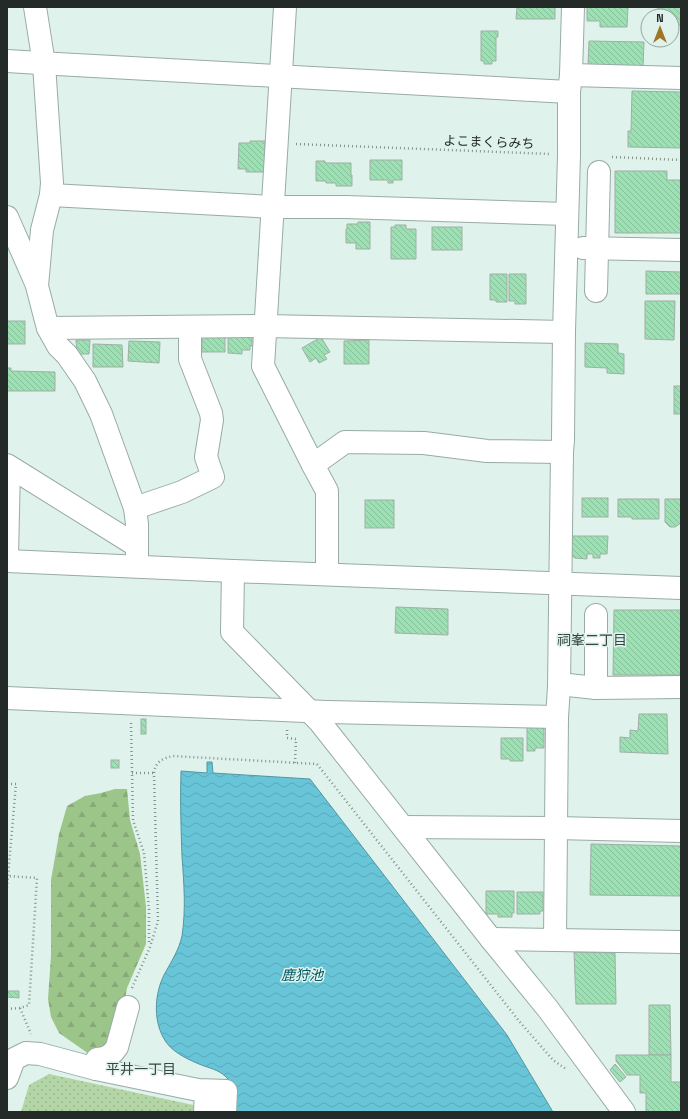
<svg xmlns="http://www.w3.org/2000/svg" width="688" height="1119" font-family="'Space Grotesk','Noto Sans JP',sans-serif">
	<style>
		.forest { fill: url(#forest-firs) }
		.park { fill: url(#park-dots) }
		.water { fill: url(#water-waves); stroke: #5396a2 }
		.building { fill: url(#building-back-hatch); stroke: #a0afa4 }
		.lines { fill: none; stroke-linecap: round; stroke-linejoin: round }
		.minor-casing { stroke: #98aba5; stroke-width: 24 }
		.path { stroke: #84918d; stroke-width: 2.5; stroke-dasharray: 1 3; stroke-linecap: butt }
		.minor { stroke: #fff; stroke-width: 22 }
		.labels { text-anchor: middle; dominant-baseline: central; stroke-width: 3; stroke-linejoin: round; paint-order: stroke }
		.street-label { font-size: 13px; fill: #232a28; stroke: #dff2ec }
		.neighbourhood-label { font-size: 14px; fill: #374742; stroke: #dff2ec }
		.water-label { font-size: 14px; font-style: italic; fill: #005865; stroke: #dff2ec }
	</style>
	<defs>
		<pattern id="forest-firs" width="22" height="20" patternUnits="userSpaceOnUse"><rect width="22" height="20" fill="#9cc58a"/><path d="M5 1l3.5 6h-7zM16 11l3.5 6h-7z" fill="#86a977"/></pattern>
		<pattern id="park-dots" width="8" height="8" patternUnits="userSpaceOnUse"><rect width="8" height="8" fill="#b4d5a5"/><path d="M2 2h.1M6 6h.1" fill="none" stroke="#9ab78e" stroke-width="1.8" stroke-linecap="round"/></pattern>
		<pattern id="water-waves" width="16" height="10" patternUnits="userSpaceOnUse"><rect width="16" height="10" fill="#67c5d7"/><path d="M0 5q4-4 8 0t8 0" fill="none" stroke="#59a9b9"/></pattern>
		<pattern id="building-back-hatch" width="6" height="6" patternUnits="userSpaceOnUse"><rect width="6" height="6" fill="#9ce0b3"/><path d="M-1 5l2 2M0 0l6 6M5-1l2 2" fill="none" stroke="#86c09a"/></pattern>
	</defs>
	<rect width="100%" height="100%" fill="#dff2ec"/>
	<polygon class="forest" points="115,789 127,789 130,820 140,854 146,907 146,944 127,988 121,1022 112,1047 89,1054 59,1033 51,1017 48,999 51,956 51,880 59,834 67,806 85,796 101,793"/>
	<polygon class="park" points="49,1074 198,1106 198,1112 21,1112 29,1085"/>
	<path class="water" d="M207 762H212L213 773 310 779 507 1035 553 1112H216L227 1087 228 1079C221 1071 213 1069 204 1066 189 1060 170 1052 163 1037 153 1018 155 993 164 975 171 962 179 950 182 936 186 910 184 883 182 857 181 828 180 800 181 771L207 773Z"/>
	<g class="building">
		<polygon points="517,7 555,7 555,19 516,19"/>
		<polygon points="587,7 628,7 627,27 600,27 600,21 587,21"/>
		<polygon points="658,7 681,7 681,25 673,25 673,18 672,18 672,16 658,16"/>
		<polygon points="481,31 498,31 498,37 496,37 496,61 492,61 492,64 484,64 484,61 481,61"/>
		<polygon points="589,41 644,42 643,67 588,66"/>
		<polygon points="632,91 681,92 681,148 628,147 628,131 631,131"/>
		<polygon points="250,141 265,141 265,172 246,172 246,169 238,169 239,143 250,143"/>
		<polygon points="370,160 402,160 402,180 393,180 393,183 388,183 388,180 370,180"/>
		<polygon points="316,161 325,161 325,163 351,163 351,175 352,175 352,186 336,186 336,183 326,183 326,181 316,181"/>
		<polygon points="615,171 667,171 667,180 681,180 681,233 615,233"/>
		<polygon points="358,222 370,222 370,249 356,249 356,243 346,243 346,229 347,229 347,224 358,224"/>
		<polygon points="395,225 406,225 406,229 416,229 416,259 391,259 391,227 395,227"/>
		<rect x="432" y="227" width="30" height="23"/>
		<polygon points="646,271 681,272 681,294 646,294"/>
		<polygon points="490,274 507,274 507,302 496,302 496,300 490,300"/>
		<polygon points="509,274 526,274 526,304 515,304 515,301 509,301"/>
		<polygon points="645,301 675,301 674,340 645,339"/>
		<rect x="7" y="321" width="18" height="23"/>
		<polygon points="225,335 225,352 202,352 202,336"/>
		<polygon points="228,335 252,336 252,346 250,346 250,350 242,350 242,354 228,353"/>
		<polygon points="321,337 330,352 324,355 327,359 319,363 316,358 310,362 302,348"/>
		<polygon points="76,340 90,340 89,354 77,354"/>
		<polygon points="369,340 369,364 344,364 344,341"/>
		<polygon points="129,341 160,342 159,363 128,361"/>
		<polygon points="585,343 618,344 618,353 624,354 624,374 607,373 607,368 585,367"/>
		<polygon points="93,344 122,345 123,367 93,367"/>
		<polygon points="7,368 11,368 11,371 55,372 55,391 7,391"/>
		<rect x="674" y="386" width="7" height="28"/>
		<rect x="582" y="498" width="26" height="19"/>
		<polygon points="618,499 659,499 659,519 632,519 632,517 618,517"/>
		<polygon points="665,499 681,499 681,523 675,527 670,527 665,522"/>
		<rect x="365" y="500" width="29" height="28"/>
		<polygon points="571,536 608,536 607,554 600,554 600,558 593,558 593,554 587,554 587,559 575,558 571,555"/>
		<polygon points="396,607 448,609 448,635 395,633"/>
		<polygon points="614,610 681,610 681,675 613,675"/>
		<polygon points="639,714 667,714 668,754 620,752 620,737 630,738 630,730 638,731"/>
		<rect x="141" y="719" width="5" height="15"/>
		<polygon points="527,725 544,725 544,748 535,748 535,751 527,751"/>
		<polygon points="501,738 523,738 523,761 510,761 510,759 501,759"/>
		<rect x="111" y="760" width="8" height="8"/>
		<polygon points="591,844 681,846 681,896 590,895"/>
		<polygon points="486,891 514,891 514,913 512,913 512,917 498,917 498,914 486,914"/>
		<polygon points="517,892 543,892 543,911 540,911 540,914 517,914"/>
		<polygon points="574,952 615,953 616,1004 576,1004"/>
		<polygon points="7,991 19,991 19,998 7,997"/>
		<polygon points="649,1005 670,1005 671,1055 649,1055"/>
		<polygon points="616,1055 671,1055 671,1082 681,1082 681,1112 646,1112 646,1093 640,1093 640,1075 627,1075 616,1061"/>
		<polygon points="615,1064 626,1077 620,1082 610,1070"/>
	</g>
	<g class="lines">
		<defs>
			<g id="minor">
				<polyline points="35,7 44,64 52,183 51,195 42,230 37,286 45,317 48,328 58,346 67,355 85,381 101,414 135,508 137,524 137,546"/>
				<polyline points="285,7 263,366 313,465 327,491 327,574"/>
				<polyline points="7,61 57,64 569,92"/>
				<polyline points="571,75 681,78"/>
				<polyline points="51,195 273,207 345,207 567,214"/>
				<polyline points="7,217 36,283"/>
				<polyline points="583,248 681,250"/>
				<polyline points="596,291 599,172"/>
				<polyline points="48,328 265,326 564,332"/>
				<polyline points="7,465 137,546 137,557"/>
				<polyline points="313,465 345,442 424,443 487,451 562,452"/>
				<polyline points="135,508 182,492 213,477 206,457 212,420 211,413 190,359 190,327"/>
				<polyline points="7,557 9,467"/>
				<polyline points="7,561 233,571 681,588"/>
				<polyline points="233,571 232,632 319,721 491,939 548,1009 624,1112"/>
				<polyline points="596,615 596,688"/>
				<polyline points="559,687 568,685 596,688 681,687"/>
				<polyline points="7,698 327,712 557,717"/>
				<polyline points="403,827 556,828 681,831"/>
				<polyline points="491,939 681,942"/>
				<polyline points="555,940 557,717 559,687 562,452 563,440 564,332 569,155 569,92 571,75 573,7"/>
				<path d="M96 1069 97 1059C107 1058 111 1056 117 1047L128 1007"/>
				<polyline points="7,1078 14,1059 26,1053 40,1054 96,1069 198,1090 226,1091 225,1112"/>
				<polyline points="205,1112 206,1091"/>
			</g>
		</defs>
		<use href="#minor" class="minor-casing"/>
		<g class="path">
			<polyline points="296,144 551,154"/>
			<polyline points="612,157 681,160"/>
			<polyline points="131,723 133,820 144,853 149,909 149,945"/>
			<polyline points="287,730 287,738 296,739 295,763"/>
			<polyline points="132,773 154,773"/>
			<polyline points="7,784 16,784 7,888"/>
			<path d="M132 988 150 947 158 921 154 773C155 762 163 758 173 756L317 764 519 1021 553 1060 566 1069"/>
			<polyline points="20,1008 31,1034"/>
			<polyline points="7,1009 20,1008 29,1005 37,878 9,876"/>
		</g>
		<use href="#minor" class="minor"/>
	</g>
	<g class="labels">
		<g class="street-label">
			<text transform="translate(489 142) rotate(2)">よこまくらみち</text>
		</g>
		<g class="neighbourhood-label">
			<text x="592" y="640">祠峯二丁目</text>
			<text x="141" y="1069">平井一丁目</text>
		</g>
		<g class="water-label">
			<text x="302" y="975">鹿狩池</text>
		</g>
	</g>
	<rect width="688" height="1119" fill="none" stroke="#232a28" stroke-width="16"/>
	<g transform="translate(660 28)"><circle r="19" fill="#dff2ec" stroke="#94a29e"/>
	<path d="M0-3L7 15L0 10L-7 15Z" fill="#9f7625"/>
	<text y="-6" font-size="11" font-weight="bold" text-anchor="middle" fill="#232a28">N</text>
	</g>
</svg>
